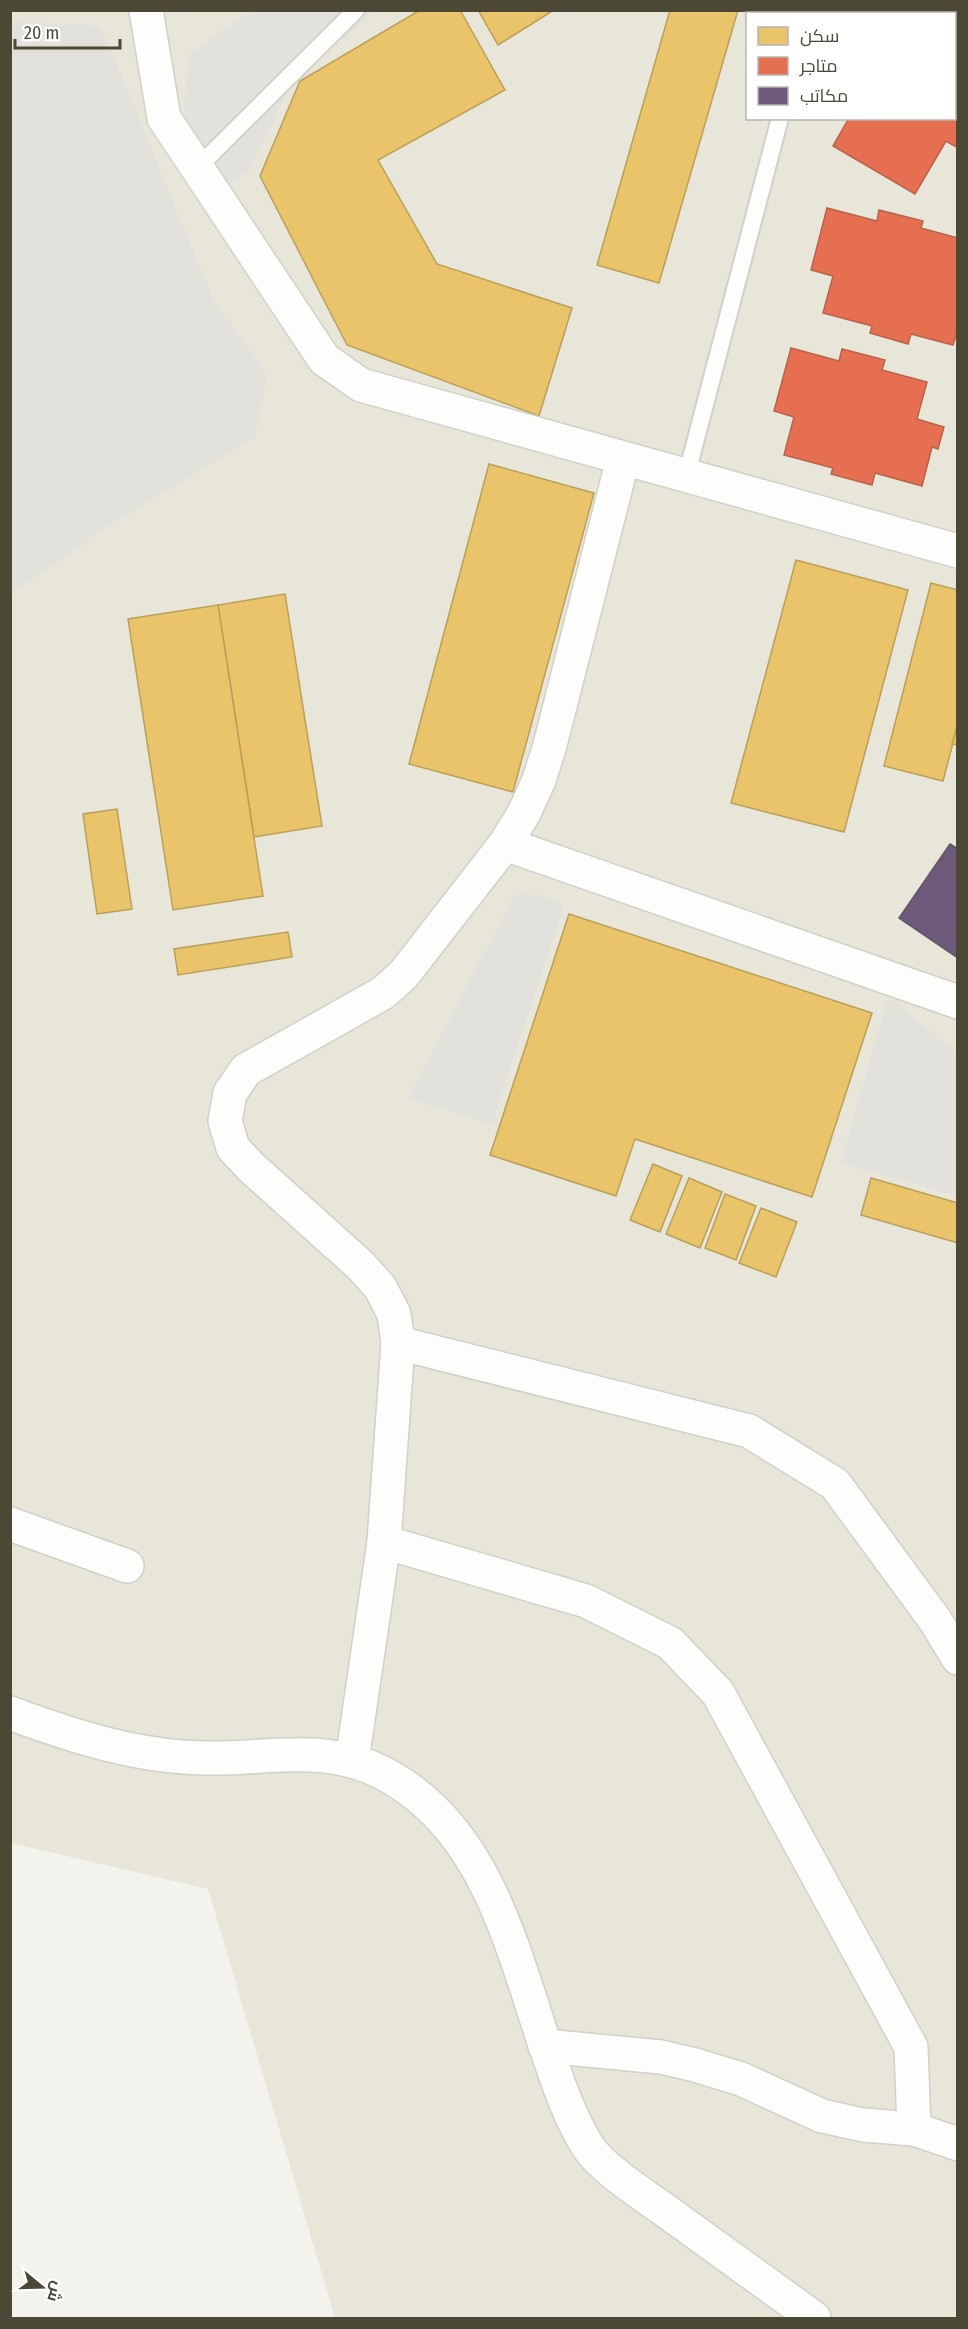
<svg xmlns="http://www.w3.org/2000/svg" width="968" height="2329" font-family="'Fira Sans Condensed',Cairo,sans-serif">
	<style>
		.residential { fill: #e8e6d9; fill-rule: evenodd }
		.parking { fill: #e2e1db }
		.homes { fill: #e9c46a; stroke: #ba9f5a; stroke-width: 1.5 }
		.shops { fill: #e76f51; stroke: #b86349; stroke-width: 1.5 }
		.offices { fill: #6d597a; stroke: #635466; stroke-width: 1.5 }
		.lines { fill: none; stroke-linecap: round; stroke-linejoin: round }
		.service-casing { stroke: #d1d0c9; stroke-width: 20 }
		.minor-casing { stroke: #d1d0c9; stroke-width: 36 }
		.service { stroke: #fdfdfc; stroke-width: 16 }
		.minor { stroke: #fdfdfc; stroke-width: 33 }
	</style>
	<rect width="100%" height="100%" fill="#f3f2ec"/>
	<path class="residential" d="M11 11H957V2318H335L208 1889 11 1843ZM748 14H954V118H748Z"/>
	<g class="parking">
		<polygon points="252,11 375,11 292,82 249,171 222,190 184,117 188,55"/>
		<polygon points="11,22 101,26 213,299 267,375 255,437 111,524 11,594"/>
		<polygon points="515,894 536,895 558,900 563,909 492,1124 409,1098"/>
		<polygon points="888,997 957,1054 957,1196 841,1163"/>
	</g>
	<g class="homes">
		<polygon points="420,10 460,10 505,90 378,160 437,264 572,308 539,416 347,345 260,176 300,81"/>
		<polygon points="478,10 554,10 498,45"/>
		<polygon points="670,10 738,10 659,283 597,265"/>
		<polygon points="812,10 848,10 846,14 818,14"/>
		<polygon points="489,464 594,493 513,792 409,764"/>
		<polygon points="796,560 908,590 844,832 731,803"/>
		<polygon points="931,583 958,590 958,724 943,781 884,766"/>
		<polygon points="285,594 322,826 254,837 218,605"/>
		<polygon points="218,605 263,896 173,910 128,619"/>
		<polygon points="958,724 958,745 952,744"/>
		<polygon points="117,809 132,909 97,914 83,814"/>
		<polygon points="569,914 872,1013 812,1197 635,1139 616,1196 490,1155"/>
		<polygon points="288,932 292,957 178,975 174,949"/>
		<polygon points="653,1164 682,1176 660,1232 630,1220"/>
		<polygon points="689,1178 722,1192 700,1248 666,1234"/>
		<polygon points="871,1178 958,1203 958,1243 861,1215"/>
		<polygon points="725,1194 756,1206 736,1260 705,1248"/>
		<polygon points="761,1208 797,1222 776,1277 739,1263"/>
	</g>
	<g class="shops">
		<polygon points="954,28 958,30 958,148 946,141 915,194 833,146 849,118 954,118"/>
		<polygon points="827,208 877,221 879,210 923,221 921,228 958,238 958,329 953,345 911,334 908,344 870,333 872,326 823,313 833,276 811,270"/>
		<polygon points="791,348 839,361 842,349 885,360 882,370 927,382 917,419 944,427 938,449 932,447 922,486 875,473 872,485 831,474 833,468 784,455 794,417 774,411"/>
	</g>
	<polygon class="offices" points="950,844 958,849 958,958 899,918"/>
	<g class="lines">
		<defs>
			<g id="service">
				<polyline points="197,168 356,10"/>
				<polyline points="686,477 780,118"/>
			</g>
			<g id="minor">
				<polyline points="146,10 164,118 324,359 361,385 958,551"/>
				<polyline points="505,844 958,1002"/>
				<polyline points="398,1343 749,1431 835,1484 935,1620 958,1658"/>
				<polyline points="10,1524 127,1566"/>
				<polyline points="384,1542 586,1601 670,1643 718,1693 911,2047 914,2129"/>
				<path d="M10 1713C75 1737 140 1758 209 1758 271 1759 324 1743 383 1773 491 1829 514 1959 551 2062 561 2092 572 2122 589 2148 603 2169 645 2196 666 2211 716 2247 765 2283 814 2318"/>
				<polyline points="352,1761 384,1542 398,1343 394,1314 380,1287 360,1265 252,1168 233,1148 225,1121 230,1093 246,1070 383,993 404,974 505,844 524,813 539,780 550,745 623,459"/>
				<polyline points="545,2046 661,2057 695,2065 741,2079 822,2116 863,2125 914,2129 958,2144"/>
			</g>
		</defs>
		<use href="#service" class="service-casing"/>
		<use href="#minor" class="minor-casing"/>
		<use href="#service" class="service"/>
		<use href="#minor" class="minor"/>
	</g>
	<rect width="968" height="2329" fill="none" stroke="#4b4836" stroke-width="24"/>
	<rect x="746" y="12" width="210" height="108" fill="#ffffff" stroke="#b7b6af" stroke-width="1.5"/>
	<rect x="758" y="27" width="30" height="18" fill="#e9c46a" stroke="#b7b6af" stroke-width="1.5"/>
	<text x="800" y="42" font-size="18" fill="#4b4836">سكن</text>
	<rect x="758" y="57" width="30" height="18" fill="#e76f51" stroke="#b7b6af" stroke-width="1.5"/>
	<text x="800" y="72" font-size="18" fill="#4b4836">متاجر</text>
	<rect x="758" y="87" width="30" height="18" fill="#6d597a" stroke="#b7b6af" stroke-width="1.5"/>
	<text x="800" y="102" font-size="18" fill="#4b4836">مكاتب</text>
	<g transform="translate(42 2287) rotate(109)" stroke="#ffffff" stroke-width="4.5" paint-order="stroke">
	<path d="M0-4.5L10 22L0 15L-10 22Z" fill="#4b4836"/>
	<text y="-9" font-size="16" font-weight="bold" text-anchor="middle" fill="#4b4836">ش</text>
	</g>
	<path d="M15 39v9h105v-9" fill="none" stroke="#4b4836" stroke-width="3"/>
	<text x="24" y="39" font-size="18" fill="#4b4836" stroke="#ffffff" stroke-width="4.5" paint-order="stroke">20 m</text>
</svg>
